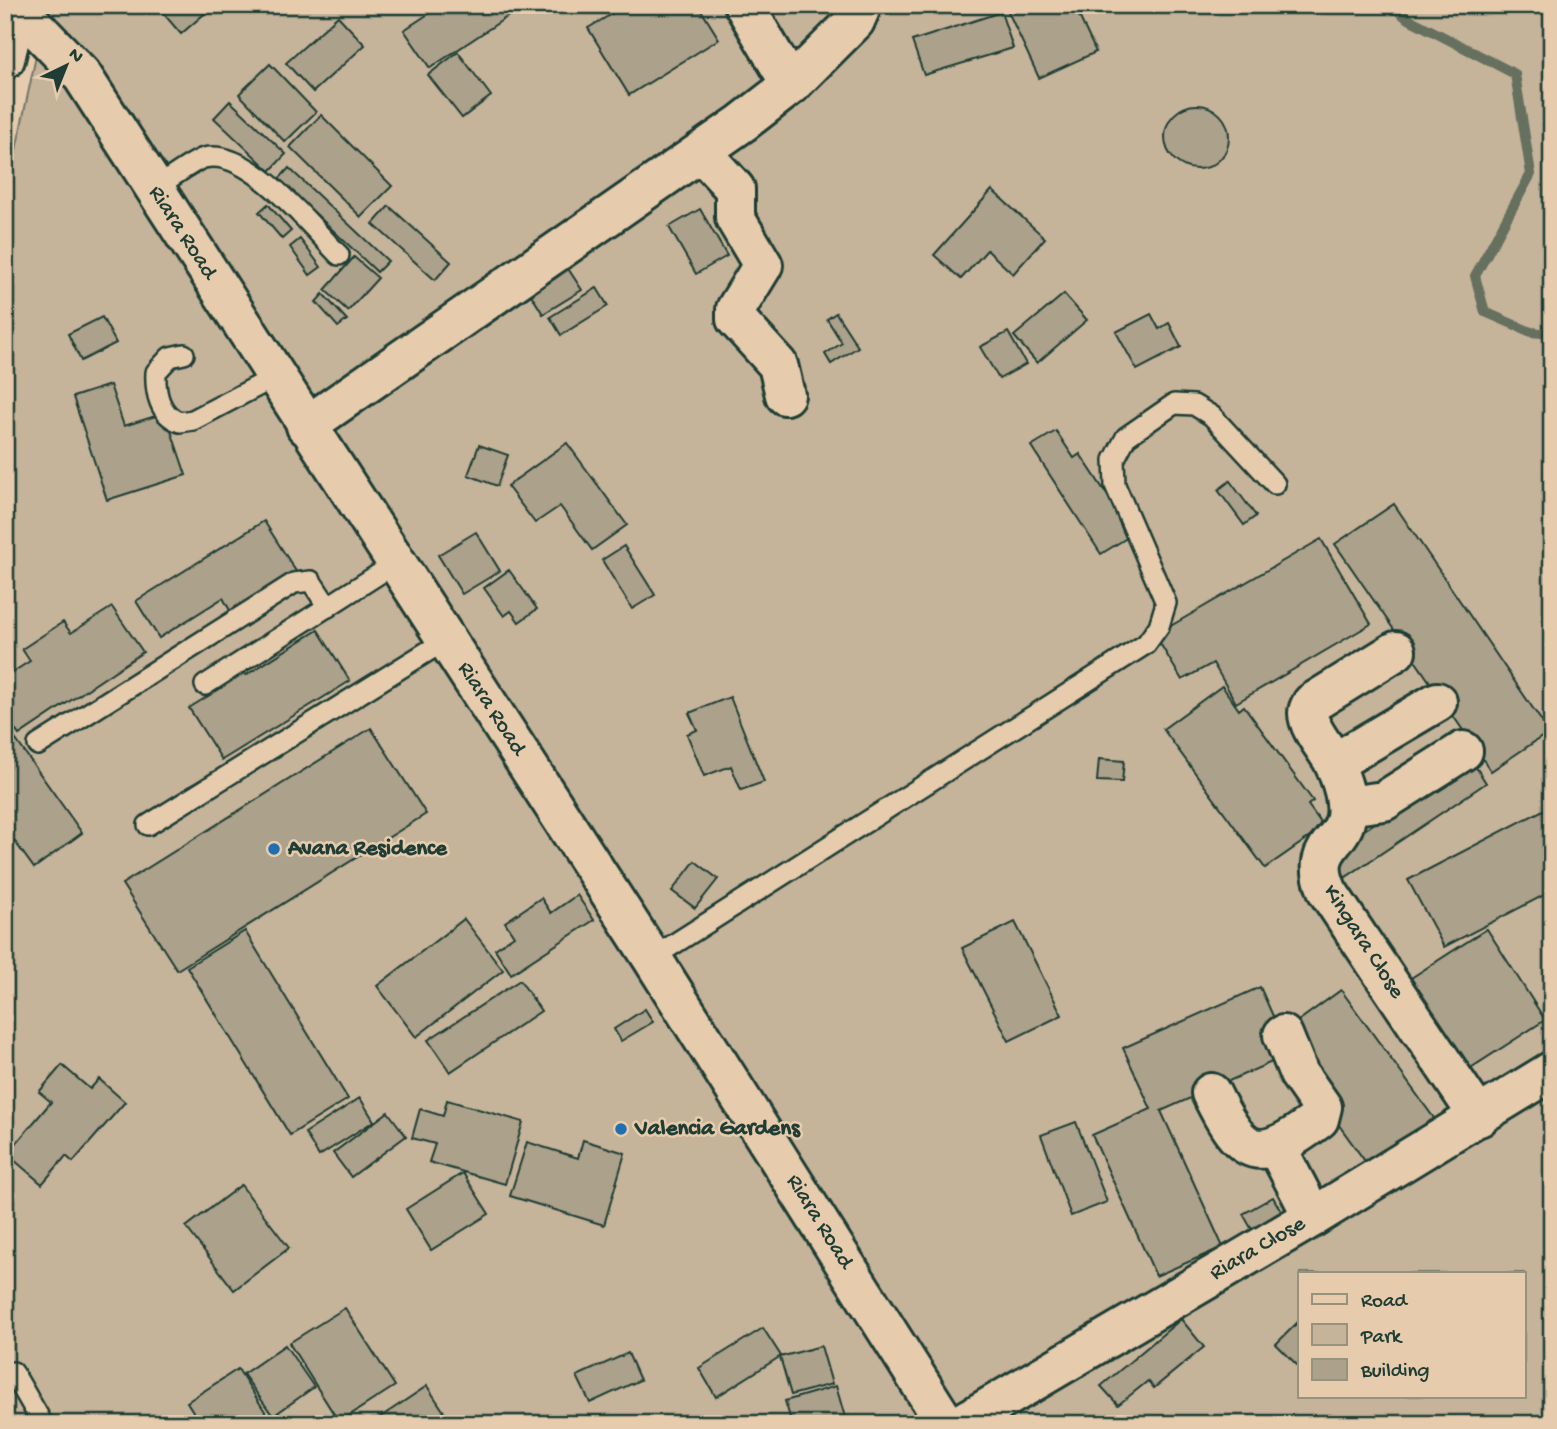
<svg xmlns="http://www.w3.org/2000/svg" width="1557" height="1429" font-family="'Gochi Hand',sans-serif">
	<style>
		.green { fill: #c5b39a; stroke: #727867; stroke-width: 2; fill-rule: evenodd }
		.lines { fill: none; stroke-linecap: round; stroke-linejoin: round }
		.stream { stroke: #666f5f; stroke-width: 10 }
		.building { fill: #aca18a; stroke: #1f3d34; stroke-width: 2 }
		.lane-casing { stroke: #1f3d34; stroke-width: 24 }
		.street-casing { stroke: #1f3d34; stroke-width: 44 }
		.secondary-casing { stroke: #1f3d34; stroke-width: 44 }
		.lane { stroke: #e6cbad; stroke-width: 19 }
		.street { stroke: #e6cbad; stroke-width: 38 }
		.secondary { stroke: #e6cbad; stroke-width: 38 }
		.poi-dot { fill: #1f6fb2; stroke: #e6cbad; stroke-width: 2.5 }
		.labels { text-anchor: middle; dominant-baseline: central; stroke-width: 5; stroke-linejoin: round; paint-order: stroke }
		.street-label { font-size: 23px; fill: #1f3d34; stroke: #e6cbad }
		.poi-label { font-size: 23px; font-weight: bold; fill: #1f3d34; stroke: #e6cbad; text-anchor: start }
	</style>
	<rect width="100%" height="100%" fill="#e6cbad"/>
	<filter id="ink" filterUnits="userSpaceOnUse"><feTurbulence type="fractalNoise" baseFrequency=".0143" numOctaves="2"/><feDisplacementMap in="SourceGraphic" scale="14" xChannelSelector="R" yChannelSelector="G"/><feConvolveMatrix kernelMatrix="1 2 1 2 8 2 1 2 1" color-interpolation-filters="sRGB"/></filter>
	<g filter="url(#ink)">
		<path class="green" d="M47 5H1552V1424H5V201ZM1300 1273H1524V1396H1300Z"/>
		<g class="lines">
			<polyline class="stream" points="1391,5 1407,18 1515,74 1531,174 1475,276 1485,312 1531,332 1552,334"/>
		</g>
		<g class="building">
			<polygon points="209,5 211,8 181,34 157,6"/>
			<polygon points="442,5 525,5 430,68 404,30"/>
			<polygon points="627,5 698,5 719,39 629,95 588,28"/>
			<polygon points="763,5 781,5 772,14"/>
			<polygon points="1005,5 1074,5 1096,52 1039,78"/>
			<polygon points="1001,12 1013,48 924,75 912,41"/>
			<polygon points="338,16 365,45 313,92 286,63"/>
			<polygon points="458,52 491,96 462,118 428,75"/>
			<polygon points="270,64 316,112 285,142 239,94"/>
			<polygon points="230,101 286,154 270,171 214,118"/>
			<circle cx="1197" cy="137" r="32"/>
			<polygon points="321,115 392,186 361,217 290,147"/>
			<polygon points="289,168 388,261 377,272 279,179"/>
			<polygon points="992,190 1045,238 1013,274 987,250 961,279 934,255"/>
			<polygon points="268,204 291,231 282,239 259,212"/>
			<polygon points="389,206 451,262 435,280 373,224"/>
			<polygon points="700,209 727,256 696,274 669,227"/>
			<polygon points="300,239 321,267 310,275 290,247"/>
			<polygon points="354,257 378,278 348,311 325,290"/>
			<polygon points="565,264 582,290 543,314 527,288"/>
			<polygon points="597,288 608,306 561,335 550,317"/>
			<polygon points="323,294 347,320 338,327 316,302"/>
			<polygon points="1064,294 1087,320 1037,363 1014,336"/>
			<polygon points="836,313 858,347 831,364 825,354 842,343 827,319"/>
			<polygon points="1151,314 1159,329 1169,323 1181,347 1137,370 1116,332"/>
			<polygon points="102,317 116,343 81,361 68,334"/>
			<polygon points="1008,332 1026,364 999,379 980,347"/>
			<polygon points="110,385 124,426 165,413 186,475 107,500 73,397"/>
			<polygon points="1056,431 1074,458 1080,454 1133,534 1101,554 1031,446"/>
			<polygon points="567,443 627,525 592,550 560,506 535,523 507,486"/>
			<polygon points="479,445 508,455 497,486 468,475"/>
			<polygon points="1230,481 1256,516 1244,525 1218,490"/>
			<polygon points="1394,504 1549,732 1491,771 1335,544"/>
			<polygon points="264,521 297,573 232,614 223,598 159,638 136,601"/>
			<polygon points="476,532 500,571 462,594 438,555"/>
			<polygon points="1321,539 1371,624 1236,703 1213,663 1182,680 1155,635"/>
			<polygon points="624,546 655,595 632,609 602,560"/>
			<polygon points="509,570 537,609 519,622 511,611 504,616 484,588"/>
			<polygon points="112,607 143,652 19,735 5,715 5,677 30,661 22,649 63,622 71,633"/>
			<polygon points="318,630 350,681 222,760 189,708 221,688 216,680 240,665 246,675"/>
			<polygon points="1222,686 1239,710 1244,706 1313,801 1308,805 1324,827 1265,868 1163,729"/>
			<polygon points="730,697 764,782 741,790 731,766 704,776 687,734 697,730 689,713"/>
			<polygon points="371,728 426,814 177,970 122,884"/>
			<polygon points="16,740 82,833 34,868 5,828 5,748"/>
			<polygon points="1099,759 1124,761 1122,782 1097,781"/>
			<polygon points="1471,759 1486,783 1340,881 1324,857"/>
			<polygon points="1545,809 1552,821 1552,891 1444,947 1408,880"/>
			<polygon points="695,861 718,879 695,908 672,891"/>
			<polygon points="577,895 594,920 511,974 495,949 514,936 505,922 541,898 551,913"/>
			<polygon points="464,919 503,970 416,1037 377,986"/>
			<polygon points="1015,922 1062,1015 1009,1041 962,948"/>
			<polygon points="1487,929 1545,1020 1469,1069 1411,978"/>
			<polygon points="245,931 348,1099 290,1135 187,967"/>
			<polygon points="520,980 541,1011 450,1072 428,1040"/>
			<polygon points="1260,987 1290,1054 1161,1111 1223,1247 1156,1276 1092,1135 1151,1109 1123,1048"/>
			<polygon points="1341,990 1436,1121 1370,1168 1302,1074 1283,1032"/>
			<polygon points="645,1009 653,1022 621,1041 614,1029"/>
			<polygon points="62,1065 90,1089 99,1079 125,1102 73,1162 66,1156 42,1184 7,1154 51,1102 39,1092"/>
			<polygon points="360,1098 374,1121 319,1156 305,1133"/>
			<polygon points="447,1100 523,1122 505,1184 429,1162 435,1144 412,1138 420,1109 443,1116"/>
			<polygon points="388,1112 406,1136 351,1177 333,1153"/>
			<polygon points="1076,1122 1107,1202 1071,1216 1041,1135"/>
			<polygon points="583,1140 625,1153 604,1225 510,1196 527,1142 578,1158"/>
			<polygon points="463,1173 489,1214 431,1250 406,1209"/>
			<polygon points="241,1185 289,1248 234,1290 186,1227"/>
			<polygon points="1273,1197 1290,1227 1260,1244 1243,1214"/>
			<polygon points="345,1308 395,1386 339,1422 289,1343"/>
			<polygon points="1181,1319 1204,1347 1154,1388 1148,1381 1118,1405 1101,1386"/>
			<polygon points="1300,1320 1300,1368 1276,1344"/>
			<polygon points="763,1328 781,1356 716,1397 699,1368"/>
			<polygon points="285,1345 314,1387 273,1416 243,1374"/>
			<polygon points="821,1346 832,1384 791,1395 780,1357"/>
			<polygon points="628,1353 640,1380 590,1403 577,1376"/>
			<polygon points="238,1369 273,1424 201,1424 187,1402"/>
			<polygon points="427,1386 452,1424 383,1424 379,1418"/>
			<polygon points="836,1386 847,1424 792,1424 785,1401"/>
		</g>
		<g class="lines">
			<defs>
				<g id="lane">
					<path d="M154 189C167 181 191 162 204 158 249 147 311 227 339 255"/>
					<path d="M184 354 170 357 156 372C155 391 159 415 180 422L193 420 275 377"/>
					<polyline points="205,685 396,563"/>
					<polyline points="38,745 294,583 311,581 328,607"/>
					<polyline points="148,825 446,640"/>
					<polyline points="652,958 1146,644 1159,626 1166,603 1115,485 1114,460 1126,437 1174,404 1194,405 1212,416 1275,484"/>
					<polyline points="13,1372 43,1424"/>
				</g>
				<g id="street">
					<polyline points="791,85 855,21 862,5"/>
					<polyline points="701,152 735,189 735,218 763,265 736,309 736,319 778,365 785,395"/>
					<polyline points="306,426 742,123 791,85 744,5"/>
					<path d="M1396 651 1312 703C1310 706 1308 709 1308 713 1308 728 1326 748 1333 761 1339 774 1345 789 1346 803 1352 846 1305 841 1328 892L1479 1117"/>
					<polyline points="1334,763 1437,702"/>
					<polyline points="1347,806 1384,801 1463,751"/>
					<path d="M1211 1093C1243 1159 1258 1165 1319 1119L1322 1107 1299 1074 1283 1035"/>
					<polyline points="1276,1146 1313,1217"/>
					<polyline points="961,1424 1313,1217 1552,1071"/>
				</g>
				<g id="secondary">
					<polyline points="17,8 81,74 652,958 946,1424"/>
					<polyline points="5,59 18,5"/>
				</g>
			</defs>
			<use href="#lane" class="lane-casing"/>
			<use href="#street" class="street-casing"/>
			<use href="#secondary" class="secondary-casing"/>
			<use href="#lane" class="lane"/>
			<use href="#street" class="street"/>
			<use href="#secondary" class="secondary"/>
		</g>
	</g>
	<g class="poi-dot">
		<circle cx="274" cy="849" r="7"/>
		<circle cx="621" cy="1129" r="7"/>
	</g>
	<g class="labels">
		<g class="street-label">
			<text transform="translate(182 233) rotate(57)">Riara Road</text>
			<text transform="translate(491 709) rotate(57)">Riara Road</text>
			<text transform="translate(1363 942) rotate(57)">Kingara Close</text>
			<text transform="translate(819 1222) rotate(58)">Riara Road</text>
			<text transform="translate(1258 1249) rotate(-30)">Riara Close</text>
		</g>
		<g class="poi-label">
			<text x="288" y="849">Avana Residence</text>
			<text x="635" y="1129">Valencia Gardens</text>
		</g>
	</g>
	<rect width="1557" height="1429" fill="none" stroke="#e6cbad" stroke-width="28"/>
	<rect x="14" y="14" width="1529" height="1401" fill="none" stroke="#1f3d34" stroke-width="2.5" filter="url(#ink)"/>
	<rect x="1298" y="1272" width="228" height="126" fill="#e6cbad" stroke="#96927d" stroke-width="2"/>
	<rect x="1312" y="1294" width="35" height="10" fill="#e6cbad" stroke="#96927d" stroke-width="2"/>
	<text x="1361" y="1306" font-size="21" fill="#1f3d34">Road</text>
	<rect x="1312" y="1324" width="35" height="21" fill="#c5b39a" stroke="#96927d" stroke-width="2"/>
	<text x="1361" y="1342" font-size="21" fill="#1f3d34">Park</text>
	<rect x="1312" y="1359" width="35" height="21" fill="#aca18a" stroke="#96927d" stroke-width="2"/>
	<text x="1361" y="1376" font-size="21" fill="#1f3d34">Building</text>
	<g transform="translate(66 66) rotate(43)" stroke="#e6cbad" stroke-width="5" paint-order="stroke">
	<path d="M0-5L12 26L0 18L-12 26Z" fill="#1f3d34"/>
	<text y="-10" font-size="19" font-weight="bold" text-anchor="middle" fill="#1f3d34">N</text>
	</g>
</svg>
